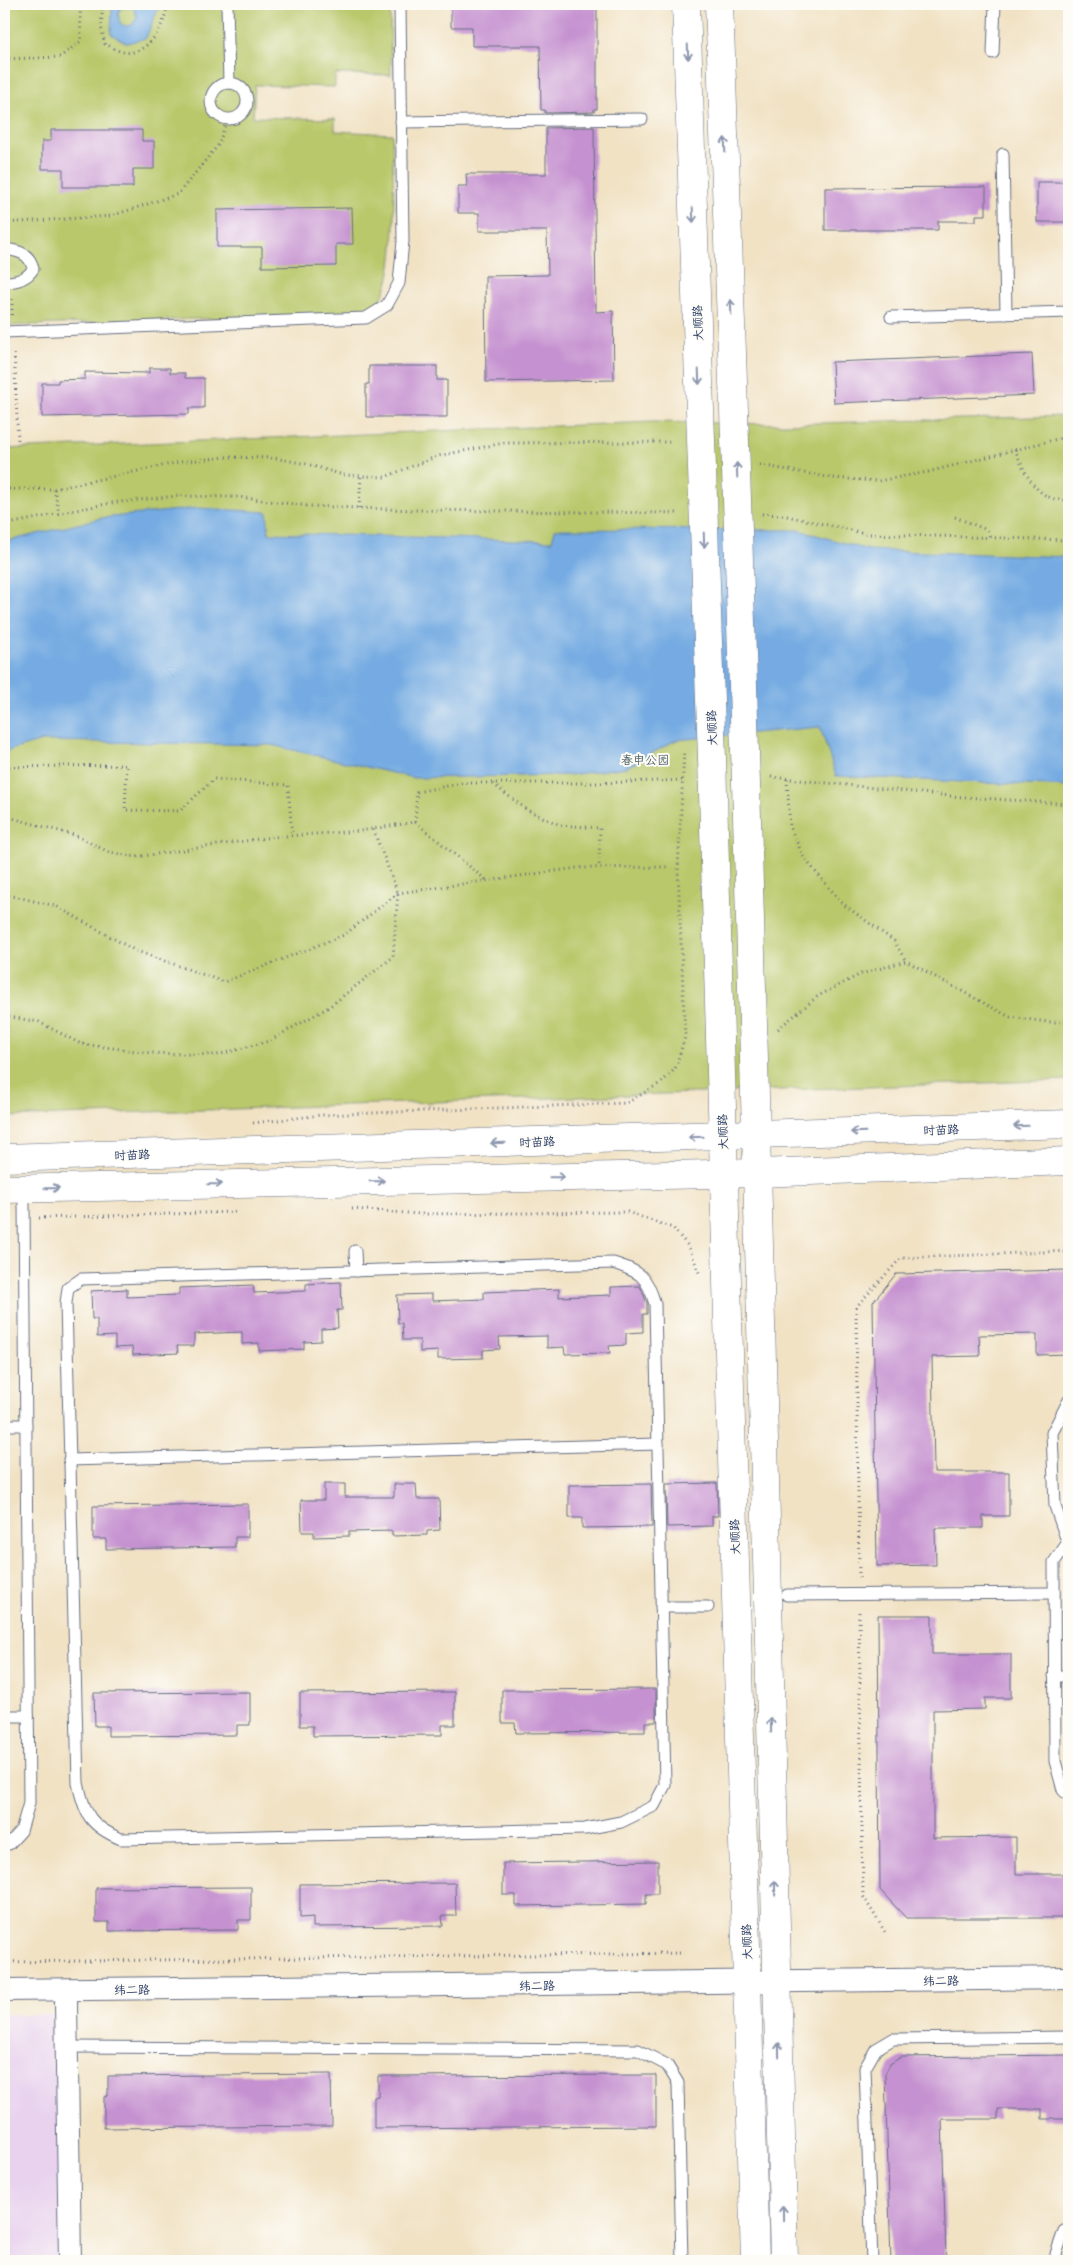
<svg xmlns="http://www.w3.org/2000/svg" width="1073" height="2265" font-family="'Playpen Sans','LXGW WenKai TC',sans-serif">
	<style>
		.built { fill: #e8d2ee }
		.green { fill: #b9c86b; stroke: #6a7c64 }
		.water { fill: #74abe2; stroke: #486da0; fill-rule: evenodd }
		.building { fill: #c591d0 }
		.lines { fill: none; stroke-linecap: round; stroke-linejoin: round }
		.service-casing { stroke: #666e82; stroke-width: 13 }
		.minor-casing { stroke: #666e82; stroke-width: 24 }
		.tertiary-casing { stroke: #666e82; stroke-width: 29 }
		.path { stroke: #666e82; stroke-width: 3; stroke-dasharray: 1 4; stroke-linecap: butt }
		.service { stroke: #fff; stroke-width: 11 }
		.minor { stroke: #fff; stroke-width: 22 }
		.tertiary { stroke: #fff; stroke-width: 28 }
		.oneway { stroke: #8d97ae }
		.labels { text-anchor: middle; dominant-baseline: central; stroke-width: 4; stroke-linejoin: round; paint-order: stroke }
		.street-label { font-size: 12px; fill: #1b2f5e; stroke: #fdfcf7 }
		.park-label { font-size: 12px; fill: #4a5d62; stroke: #fdfcf7 }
	</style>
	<rect width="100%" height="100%" fill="#fdfcf7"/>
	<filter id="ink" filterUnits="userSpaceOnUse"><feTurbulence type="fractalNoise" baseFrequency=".02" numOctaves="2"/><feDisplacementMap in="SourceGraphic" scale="10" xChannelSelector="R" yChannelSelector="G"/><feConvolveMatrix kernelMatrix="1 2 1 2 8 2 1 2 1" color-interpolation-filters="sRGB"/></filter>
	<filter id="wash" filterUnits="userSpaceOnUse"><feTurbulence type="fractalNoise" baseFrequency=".0096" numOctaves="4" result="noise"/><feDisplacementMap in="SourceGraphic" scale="20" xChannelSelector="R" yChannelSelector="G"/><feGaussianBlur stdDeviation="1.12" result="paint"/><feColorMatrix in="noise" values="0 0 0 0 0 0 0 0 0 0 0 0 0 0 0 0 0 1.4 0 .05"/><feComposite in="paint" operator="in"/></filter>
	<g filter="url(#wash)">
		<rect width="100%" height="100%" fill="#f1e2c4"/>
		<polygon class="built" points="4,2015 67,2015 68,2261 4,2261"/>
		<g class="green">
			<path d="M4 4H390L391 75 335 74V87L255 85 253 117 335 119V131L392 134C392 175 401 266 381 299 377 305 368 309 362 313L4 326Z"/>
			<polygon points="1069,416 1069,1080 4,1117 4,449 653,422 784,424"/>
		</g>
		<g class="water">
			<path d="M112 4H160L146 38 127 43 111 34ZM131 7 135 11 137 17 132 25 125 26 120 23 118 13 121 8Z"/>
			<polygon points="198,508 267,512 269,533 552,541 555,529 799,530 868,550 1069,557 1069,787 836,776 820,727 676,740 627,767 570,775 414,778 271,745 42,741 4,752 4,542 102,518"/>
		</g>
		<g id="blocks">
			<g class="building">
				<polygon points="451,4 597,4 597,109 594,109 594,112 545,113 545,110 541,110 540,46 472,46 472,27 451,27"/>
				<polygon points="594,127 596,312 613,311 614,380 486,382 485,276 548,275 547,231 479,231 479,213 458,213 458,186 467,186 466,174 546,174 546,128"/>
				<polygon points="51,130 142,130 142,141 154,141 154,169 133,169 133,187 63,187 63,169 42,169 42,141 51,141"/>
				<rect x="1037" y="182" width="32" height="40"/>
				<polygon points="986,187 986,215 976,215 976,221 938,221 938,230 825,230 825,188"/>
				<polygon points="352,208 353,244 336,244 336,266 262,267 262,247 217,247 217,210"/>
				<polygon points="1032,354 1034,395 834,403 832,362"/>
				<polygon points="369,366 437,366 437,380 447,380 447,417 366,417 366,384 369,384"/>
				<polygon points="149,368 170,368 170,373 185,373 185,378 204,378 204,408 189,408 189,414 42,417 42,383 58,383 58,380 85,379 85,372 149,373"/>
				<polygon points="1069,1270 1069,1354 1037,1355 1037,1334 979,1335 980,1356 932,1357 934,1472 1009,1472 1009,1516 983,1516 983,1528 935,1528 936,1565 877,1566 873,1302 896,1274"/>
				<polygon points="341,1282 342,1310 337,1310 338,1328 321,1329 321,1341 304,1342 304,1349 259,1351 259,1343 242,1344 242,1332 194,1334 194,1346 177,1346 178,1353 133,1355 132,1347 115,1348 115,1336 97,1337 97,1319 92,1319 91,1291 127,1289 127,1297 179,1295 179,1288 253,1285 254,1293 306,1291 306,1284"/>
				<polygon points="640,1286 647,1303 647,1314 643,1314 643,1332 626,1333 626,1345 609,1346 610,1353 565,1354 564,1347 547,1348 547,1336 499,1337 500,1349 483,1350 483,1358 438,1359 438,1351 420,1352 420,1340 403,1340 402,1323 398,1323 397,1295 432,1294 432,1301 484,1299 484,1292 559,1289 559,1297 611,1295 611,1287"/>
				<polygon points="717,1483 718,1516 712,1516 712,1526 667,1527 666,1484"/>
				<polygon points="324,1484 345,1484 345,1497 394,1497 394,1484 416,1484 417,1499 439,1499 440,1530 427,1531 427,1535 392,1536 392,1531 349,1532 349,1536 314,1537 314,1532 302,1532 301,1500 324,1500"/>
				<polygon points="651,1484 652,1527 582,1528 582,1518 569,1518 569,1485"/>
				<polygon points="248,1504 248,1537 235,1537 235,1547 106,1549 106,1539 93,1539 93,1506"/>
				<polygon points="878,1615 932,1615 932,1654 1011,1654 1011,1698 985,1698 985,1709 933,1710 933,1838 1016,1837 1016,1874 1069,1874 1069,1918 906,1918 880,1890"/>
				<polygon points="656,1689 656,1722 645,1722 645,1732 516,1733 515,1723 502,1723 502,1690"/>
				<polygon points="250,1692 250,1725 237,1725 237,1735 108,1736 108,1726 95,1726 94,1693"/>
				<polygon points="455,1692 455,1725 442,1725 442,1735 313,1736 313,1726 300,1726 300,1693"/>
				<polygon points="658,1861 658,1894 646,1894 646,1904 516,1906 516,1895 503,1895 503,1863"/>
				<polygon points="455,1883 456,1916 442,1916 443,1926 313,1927 313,1917 300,1918 300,1884"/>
				<polygon points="251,1887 251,1920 238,1920 238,1930 109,1931 109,1922 96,1922 96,1888"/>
				<polygon points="1069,2055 1069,2119 1042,2119 1042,2109 998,2109 998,2119 942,2119 946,2261 891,2261 885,2074 890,2064 901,2057"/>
				<polygon points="331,2074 332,2126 104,2128 104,2097 108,2096 108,2076"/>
				<polygon points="656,2075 656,2126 374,2128 374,2097 378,2096 378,2076"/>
			</g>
		</g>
	</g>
	<g filter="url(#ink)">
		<use href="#blocks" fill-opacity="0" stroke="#666e82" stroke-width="1"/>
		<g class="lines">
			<defs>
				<g id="service">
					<polyline points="227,4 229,83"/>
					<polyline points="993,53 995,4"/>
					<circle cx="229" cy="101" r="18"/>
					<polyline points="401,122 642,119"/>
					<polyline points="1003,154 1006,314"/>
					<path d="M4 249C19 251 30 253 33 269 27 279 15 282 4 282"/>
					<polyline points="891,317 1069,312"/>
					<polyline points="4,332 366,318 387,305 399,283 403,241 400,4"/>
					<polyline points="355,1251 356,1271"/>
					<path d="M613 1263C641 1272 647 1276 655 1304L665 1785 654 1806 621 1822 585 1829 121 1839C90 1826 85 1815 78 1783L66 1303 68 1288 81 1279Z"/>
					<polyline points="4,1425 26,1425"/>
					<polyline points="69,1460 658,1444"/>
					<polyline points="1067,1541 1055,1506 1052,1433 1069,1400"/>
					<polyline points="1069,1541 1054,1562 1055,1761 1063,1790 1069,1796"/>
					<polyline points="787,1595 1054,1593"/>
					<polyline points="661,1607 708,1607"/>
					<polyline points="1054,1676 1069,1676"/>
					<polyline points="4,1716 28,1716"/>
					<polyline points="4,1844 9,1844 21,1831 29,1803 24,1203"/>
					<polyline points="67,2047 638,2050 667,2065 678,2083 682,2261"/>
					<polyline points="872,2261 865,2068 876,2049 893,2039 1069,2037"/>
					<polyline points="1056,2261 1056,2254 1064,2231 1069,2229"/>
				</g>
				<g id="minor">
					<polyline points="4,1990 1069,1978"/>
					<polyline points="66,2002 70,2261"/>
				</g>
				<g id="tertiary">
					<polyline points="686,4 712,758 755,2261"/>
					<path d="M719 4C749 756 766 1509 784 2261"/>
					<polyline points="4,1158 1069,1124"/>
					<polyline points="4,1189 759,1173 1069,1161"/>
				</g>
			</defs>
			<use href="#service" class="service-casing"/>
			<use href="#minor" class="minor-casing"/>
			<use href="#tertiary" class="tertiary-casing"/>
			<g class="path">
				<path d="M103 4 101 26 105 44C110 46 117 51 123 52 148 57 166 24 167 4"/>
				<polyline points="4,59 60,57 81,41 80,4"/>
				<polyline points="4,223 111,216 178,194 219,144 227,119"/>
				<polyline points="12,299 12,315"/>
				<polyline points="14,349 18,441"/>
				<path d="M1015 449C1024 472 1038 505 1069 499"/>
				<polyline points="760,465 832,478 878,481 928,472 1069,436"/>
				<polyline points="4,489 54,489 180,462 226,457 274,458 307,464 343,475 385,477 438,456 504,443 670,442"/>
				<polyline points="54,489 59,512"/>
				<polyline points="359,508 361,476"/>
				<polyline points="762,514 782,515 869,534 1069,540"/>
				<polyline points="955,517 987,530 990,537"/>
				<polyline points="4,525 110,503 177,496 238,497 308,506 413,510 678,513"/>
				<polyline points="4,767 127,765 125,810 180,811 214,779 288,785 292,835"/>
				<polyline points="771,777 950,796 1069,804"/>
				<polyline points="787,779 790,827 804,858 843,904 894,941 906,961"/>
				<polyline points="493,784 527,810 560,825 600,828 599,868"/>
				<polyline points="4,818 12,818 74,835 109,852 136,857 272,837 360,831 415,822 417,792 462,783 599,783 685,780"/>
				<polyline points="415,822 486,880"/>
				<polyline points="4,894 56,906 134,950 224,982 344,935 398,893 577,868 667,867"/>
				<polyline points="4,1016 39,1022 81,1044 151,1053 217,1055 269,1041 329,1007 393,957 398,893 373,829"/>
				<polyline points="778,1029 818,996 861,974 906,961 1010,1017 1048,1022 1069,1022"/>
				<polyline points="4,1082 8,1015"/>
				<polyline points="253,1123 321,1115 627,1103 662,1082 675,1069 685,1037 678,870 684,751"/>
				<polyline points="352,1209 420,1214 627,1212 673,1228 689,1247 700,1275"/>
				<polyline points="39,1218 235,1212"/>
				<polyline points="859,1578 856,1307 901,1258 1069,1251"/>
				<polyline points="859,1612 863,1896 885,1932"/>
				<polyline points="4,1962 684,1953"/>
			</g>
			<use href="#service" class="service"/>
			<use href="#minor" class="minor"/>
			<use href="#tertiary" class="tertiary"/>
		</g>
		<defs><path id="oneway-shaft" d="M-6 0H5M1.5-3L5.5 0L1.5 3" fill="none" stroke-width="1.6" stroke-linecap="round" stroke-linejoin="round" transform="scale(1.25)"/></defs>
		<g class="oneway">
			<use href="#oneway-shaft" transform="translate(688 52) rotate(88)"/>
			<use href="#oneway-shaft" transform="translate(725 145) rotate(-92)"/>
			<use href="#oneway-shaft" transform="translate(693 215) rotate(88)"/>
			<use href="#oneway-shaft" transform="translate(731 307) rotate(-92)"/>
			<use href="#oneway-shaft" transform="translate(699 377) rotate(88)"/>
			<use href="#oneway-shaft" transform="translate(737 470) rotate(-92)"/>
			<use href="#oneway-shaft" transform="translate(704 540) rotate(88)"/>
			<use href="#oneway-shaft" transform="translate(1021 1126) rotate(178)"/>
			<use href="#oneway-shaft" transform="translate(858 1132) rotate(178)"/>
			<use href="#oneway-shaft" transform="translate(696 1137) rotate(178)"/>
			<use href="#oneway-shaft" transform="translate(498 1143) rotate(178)"/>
			<use href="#oneway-shaft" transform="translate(557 1177) rotate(-1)"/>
			<use href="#oneway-shaft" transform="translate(377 1181) rotate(-1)"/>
			<use href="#oneway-shaft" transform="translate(215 1184) rotate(-1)"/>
			<use href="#oneway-shaft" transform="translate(52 1188) rotate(-1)"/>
			<use href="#oneway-shaft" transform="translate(771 1725) rotate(-91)"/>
			<use href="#oneway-shaft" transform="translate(775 1888) rotate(-91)"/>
			<use href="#oneway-shaft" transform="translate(779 2050) rotate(-91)"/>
			<use href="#oneway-shaft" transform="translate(783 2213) rotate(-91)"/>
		</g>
	</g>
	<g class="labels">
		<g class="street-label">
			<text transform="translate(697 323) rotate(-92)">大顺路</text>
			<text transform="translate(711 728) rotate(-92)">大顺路</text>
			<text transform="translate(941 1129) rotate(-2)">时苗路</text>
			<text transform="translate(722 1132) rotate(-92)">大顺路</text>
			<text transform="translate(537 1141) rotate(-2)">时苗路</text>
			<text transform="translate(132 1154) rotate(-2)">时苗路</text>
			<text transform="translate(734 1537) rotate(-92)">大顺路</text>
			<text transform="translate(746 1942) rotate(-92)">大顺路</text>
			<text transform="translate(941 1980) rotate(-1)">纬二路</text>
			<text transform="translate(537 1985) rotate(-1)">纬二路</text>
			<text transform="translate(132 1989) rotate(-1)">纬二路</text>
		</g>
		<g class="park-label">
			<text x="645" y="759">春申公园</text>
		</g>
	</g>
	<rect width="1073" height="2265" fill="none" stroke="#fdfcf7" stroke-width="20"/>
</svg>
